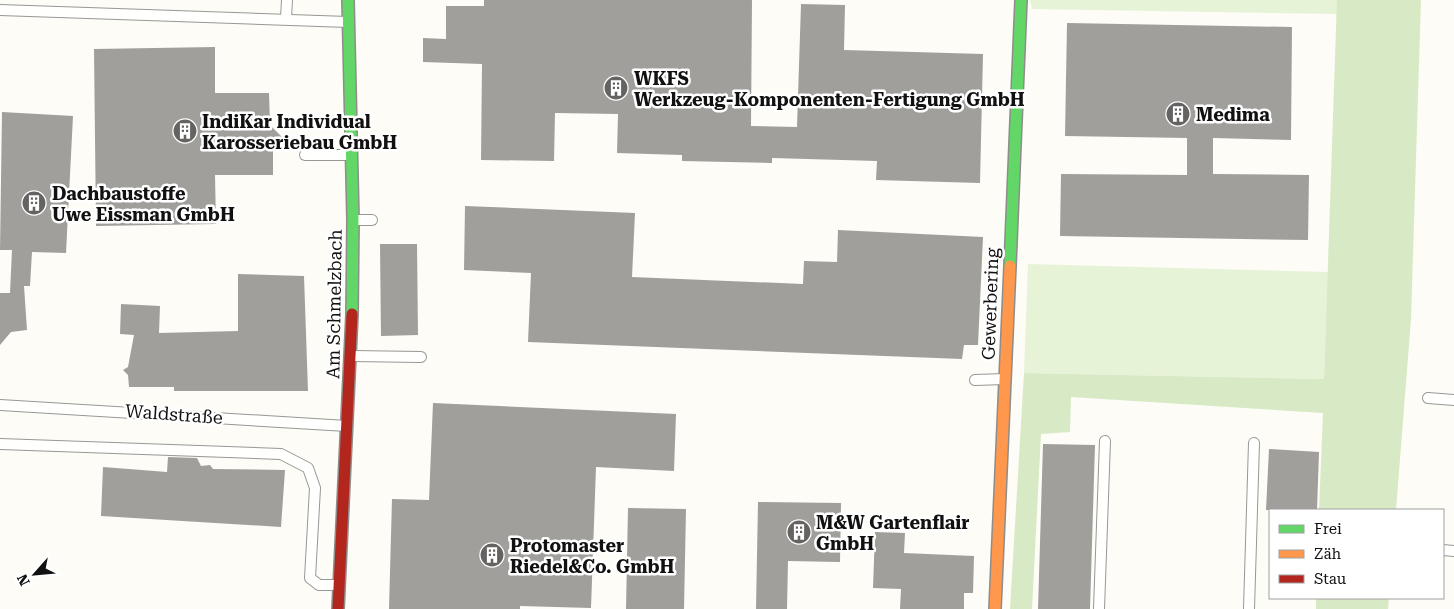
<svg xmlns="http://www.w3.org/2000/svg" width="1454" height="609" font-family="'Roboto Serif',serif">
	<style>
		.green { fill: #e7f3d7 }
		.forest { fill: #d8eac5 }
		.building { fill: #a19f9c }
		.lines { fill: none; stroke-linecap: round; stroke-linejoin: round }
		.lane-casing { stroke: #979795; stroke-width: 12 }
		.fast-casing { stroke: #8e8d8b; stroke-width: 14 }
		.slow-casing { stroke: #8e8d8b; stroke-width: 14 }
		.jam-casing { stroke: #8e8d8b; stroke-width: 14 }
		.lane { stroke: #fffffe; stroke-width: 10 }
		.fast { stroke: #63d668; stroke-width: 11 }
		.slow { stroke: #ff974d; stroke-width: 11 }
		.jam { stroke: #b3261e; stroke-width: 11 }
		.labels { text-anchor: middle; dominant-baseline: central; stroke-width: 5; stroke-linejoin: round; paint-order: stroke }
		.poi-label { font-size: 18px; font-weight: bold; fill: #111; stroke: #fff; text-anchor: start }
		.street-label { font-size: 18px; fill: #111; stroke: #fff }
	</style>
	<rect width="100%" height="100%" fill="#fdfcf7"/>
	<g class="green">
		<polygon points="1030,0 1337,0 1337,14 1032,9"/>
		<polygon points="1028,264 1328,272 1324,379 1024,373"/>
	</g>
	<g class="forest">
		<polygon points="1337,0 1421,0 1411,319 1396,510 1319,510 1323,413 1071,397 1070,432 1041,434 1032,609 1010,609 1024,373 1324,379"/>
		<polygon points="1316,598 1389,598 1388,609 1316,609"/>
	</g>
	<g class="building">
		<polygon points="484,0 752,0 751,126 797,127 801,4 845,5 844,50 983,54 980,183 876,180 877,161 772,158 772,163 682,161 682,155 617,153 618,114 555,113 554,161 481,160 482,64 423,62 423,38 446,39 446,6 484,6"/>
		<polygon points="1067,23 1292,27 1291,140 1213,138 1213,174 1309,175 1308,240 1060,236 1061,174 1187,175 1187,138 1065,136"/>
		<polygon points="215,47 215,93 269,93 270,125 282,137 273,146 273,175 215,175 216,224 96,226 94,49"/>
		<polygon points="2,112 73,116 66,253 32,252 30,286 24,286 27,330 11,332 0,345 0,293 10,293 12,250 0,250"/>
		<polygon points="465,206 635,213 632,277 803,284 804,261 837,262 838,230 983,237 978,345 964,345 962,359 528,342 531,273 464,270"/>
		<polygon points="380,244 417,244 418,335 381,336"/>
		<polygon points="238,274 304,276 308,391 174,391 174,387 129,387 128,375 123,370 128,367 134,335 120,334 121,304 160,306 159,333 238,331"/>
		<polygon points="433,403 676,414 674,471 596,467 591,608 520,606 520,609 389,609 392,499 429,500"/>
		<polygon points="1043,444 1095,445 1090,609 1038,609"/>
		<polygon points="1269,449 1319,452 1317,510 1266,510"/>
		<polygon points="168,457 197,458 201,466 210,465 213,469 285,470 281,527 101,516 103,467 167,472"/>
		<polygon points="758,502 841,503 840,562 788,561 787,609 756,609"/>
		<polygon points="628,508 686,509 684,609 626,609"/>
		<polygon points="875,532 905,533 904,553 974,556 973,593 964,593 964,609 900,609 901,589 873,588"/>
	</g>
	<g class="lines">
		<defs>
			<g id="lane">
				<polyline points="0,10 348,22"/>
				<polyline points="286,18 287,0"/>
				<polyline points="305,155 351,155"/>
				<polyline points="354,220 372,220"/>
				<polyline points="352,356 421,357"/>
				<polyline points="975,380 1005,379"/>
				<polyline points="1428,398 1454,400"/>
				<polyline points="0,405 347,426"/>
				<polyline points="0,444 281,454 308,468 315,488 310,578 319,585 338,585"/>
				<polyline points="1443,550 1454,551"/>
				<polyline points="1099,609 1105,441"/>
				<polyline points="1249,609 1254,443"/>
			</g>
			<g id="fast">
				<polyline points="348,0 353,220 352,314"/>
				<polyline points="1010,266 1021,0"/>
			</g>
			<polyline id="slow" points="995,609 1010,266"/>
			<polyline id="jam" points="338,609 352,314"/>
		</defs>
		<use href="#lane" class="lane-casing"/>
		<use href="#fast" class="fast-casing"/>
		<use href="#slow" class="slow-casing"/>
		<use href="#jam" class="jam-casing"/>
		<use href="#lane" class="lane"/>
		<use href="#fast" class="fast"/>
		<use href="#slow" class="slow"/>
		<use href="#jam" class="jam"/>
	</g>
	<defs>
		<symbol id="building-disc" viewBox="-11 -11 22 22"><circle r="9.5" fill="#646362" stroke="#fff"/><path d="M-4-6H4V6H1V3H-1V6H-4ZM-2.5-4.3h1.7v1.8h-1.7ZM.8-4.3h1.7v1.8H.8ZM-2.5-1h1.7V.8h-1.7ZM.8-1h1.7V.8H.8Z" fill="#fff"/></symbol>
	</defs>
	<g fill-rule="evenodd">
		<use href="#building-disc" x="602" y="74" width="28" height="28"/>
		<use href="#building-disc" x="1164" y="100" width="28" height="28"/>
		<use href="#building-disc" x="171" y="117" width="28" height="28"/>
		<use href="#building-disc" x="20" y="189" width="28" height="28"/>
		<use href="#building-disc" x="785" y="518" width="28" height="28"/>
		<use href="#building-disc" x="478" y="541" width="28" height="28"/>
	</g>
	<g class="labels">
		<g class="poi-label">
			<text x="634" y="78">WKFS<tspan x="634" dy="21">Werkzeug-Komponenten-Fertigung GmbH</tspan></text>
			<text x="1196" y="114">Medima</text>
			<text x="202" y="121">IndiKar Individual<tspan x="202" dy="21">Karosseriebau GmbH</tspan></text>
			<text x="52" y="193">Dachbaustoffe<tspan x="52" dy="21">Uwe Eissman GmbH</tspan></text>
			<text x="816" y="522">M&amp;W Gartenflair<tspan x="816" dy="21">GmbH</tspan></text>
			<text x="510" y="545">Protomaster<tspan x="510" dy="21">Riedel&amp;Co. GmbH</tspan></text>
		</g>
		<g class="street-label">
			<text transform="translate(334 304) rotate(-89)">Am Schmelzbach</text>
			<text transform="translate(990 304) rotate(-88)">Gewerbering</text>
			<text transform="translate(174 414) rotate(4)">Waldstraße</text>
		</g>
	</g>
	<rect x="1269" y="509" width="175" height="90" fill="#ffffff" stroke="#a0a0a0"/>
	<rect x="1279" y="525" width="25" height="8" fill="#63d668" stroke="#a0a0a0"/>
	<text x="1314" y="534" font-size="15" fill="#111111">Frei</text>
	<rect x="1279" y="550" width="25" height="8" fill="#ff974d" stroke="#a0a0a0"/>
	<text x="1314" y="559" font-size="15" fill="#111111">Zäh</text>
	<rect x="1279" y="575" width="25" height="8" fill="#b3261e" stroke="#a0a0a0"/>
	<text x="1314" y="584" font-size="15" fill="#111111">Stau</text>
	<g transform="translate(35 574) rotate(243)" stroke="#ffffff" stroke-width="4" paint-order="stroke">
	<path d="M0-4L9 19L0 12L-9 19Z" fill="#111111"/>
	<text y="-8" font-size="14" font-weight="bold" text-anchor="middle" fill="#111111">N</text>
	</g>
</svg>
